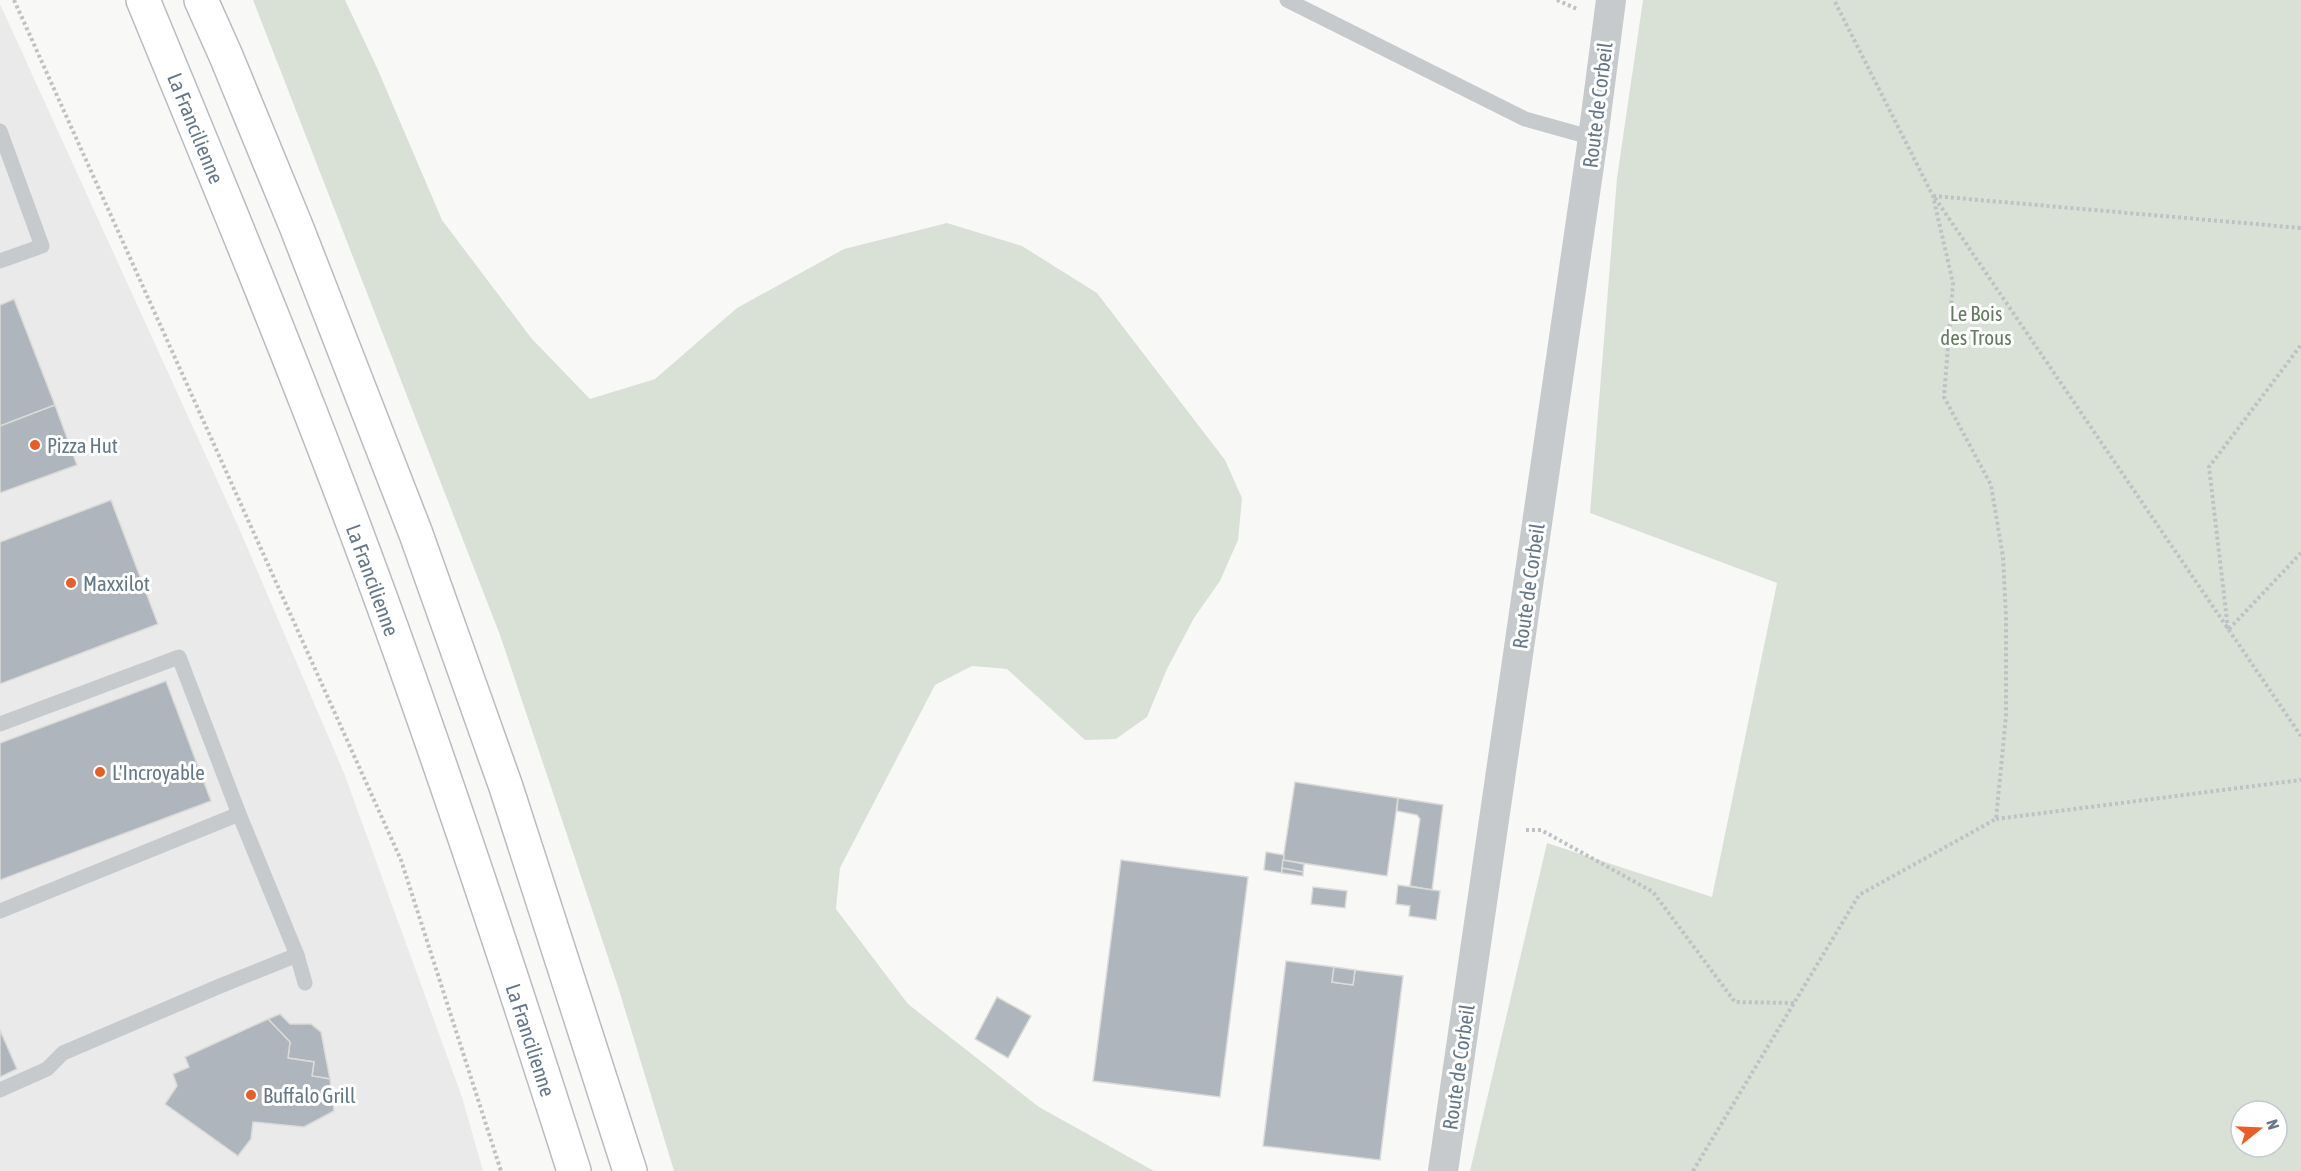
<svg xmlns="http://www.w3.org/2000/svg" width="2301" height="1171" font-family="'Asap Condensed',sans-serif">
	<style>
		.built { fill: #e9eae9 }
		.green { fill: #d9e1d7; fill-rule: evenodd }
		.building { fill: #aeb5bc; stroke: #dadad8; stroke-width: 1.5 }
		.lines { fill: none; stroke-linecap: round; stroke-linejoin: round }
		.highway-casing { stroke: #b8bcbf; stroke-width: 36 }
		.path { stroke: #bfc2c4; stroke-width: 4; stroke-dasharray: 3 3; stroke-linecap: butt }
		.lane { stroke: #c6cacd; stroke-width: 15 }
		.street { stroke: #c6cacd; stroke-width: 30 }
		.highway { stroke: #fff; stroke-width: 33 }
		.poi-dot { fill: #eb5d23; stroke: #fff; stroke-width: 2 }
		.labels { text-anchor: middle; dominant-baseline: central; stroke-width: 6; stroke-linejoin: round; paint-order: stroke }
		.street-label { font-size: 21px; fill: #678; stroke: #fff }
		.park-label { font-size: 21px; fill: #657a61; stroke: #fff }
		.poi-label { font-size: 21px; fill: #678; stroke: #fff; text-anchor: start }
	</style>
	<rect width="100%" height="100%" fill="#f8f9f6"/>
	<polygon class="built" points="0,4 238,526 344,773 462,1097 483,1171 0,1171"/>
	<g class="green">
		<polygon points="253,0 345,0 378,70 442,220 532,339 590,399 655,379 737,308 844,249 947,223 1022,246 1097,293 1225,460 1242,498 1238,540 1220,581 1194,618 1167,669 1147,717 1116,739 1085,740 1007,669 972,666 935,685 840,868 836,909 908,1004 1039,1107 1154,1171 674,1171 619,990 500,635"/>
		<path d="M1643 0H2301V1171H1470L1547 843 1712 897 1777 583 1590 513 1617 178ZM2241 1111H2277V1147H2241Z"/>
	</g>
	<g class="building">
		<polygon points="14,299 55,405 0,426 0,305"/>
		<polygon points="55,405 77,465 0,493 0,426"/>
		<polygon points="111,500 158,624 0,684 0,542"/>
		<polygon points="166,681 211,801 0,880 0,743"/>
		<polygon points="1295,782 1398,798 1387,876 1283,860"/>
		<polygon points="1398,798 1443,805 1432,890 1410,886 1420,819 1417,815 1397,811"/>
		<polygon points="1266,852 1284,855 1282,873 1264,870"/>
		<polygon points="1121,860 1248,877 1220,1097 1093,1081"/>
		<polygon points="1283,860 1304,864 1303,872 1282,868"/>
		<polygon points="1282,868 1303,872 1303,876 1282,873"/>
		<polygon points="1398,885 1440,891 1436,920 1409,916 1410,906 1396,904"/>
		<polygon points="1313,887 1347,891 1345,908 1311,904"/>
		<polygon points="1286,961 1334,967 1332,982 1353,985 1355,970 1403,976 1380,1160 1263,1146"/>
		<polygon points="1334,967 1355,970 1353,985 1332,982"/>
		<polygon points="997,997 1031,1016 1008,1058 975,1039"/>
		<polygon points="280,1014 290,1024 311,1024 321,1032 330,1079 312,1076 314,1062 288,1058 290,1042 268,1019"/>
		<polygon points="268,1019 290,1042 288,1058 314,1062 312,1076 330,1079 334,1111 304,1127 253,1122 251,1139 238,1156 165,1104 177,1086 173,1074 189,1067 185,1057"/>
		<polygon points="0,1030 17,1069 0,1077"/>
	</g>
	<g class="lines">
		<defs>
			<g id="highway">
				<path d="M143 0C219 184 295 367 364 553 440 757 508 964 574 1171"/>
				<polyline points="201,0 226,56 296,226 416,534 506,787 630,1171"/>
			</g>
		</defs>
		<use href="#highway" class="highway-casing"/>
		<g class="path">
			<polyline points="14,0 401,860 501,1171"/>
			<polyline points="1557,0 1577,9"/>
			<polyline points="1933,196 2301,228"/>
			<polyline points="1935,198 2301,736"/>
			<polyline points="2228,629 2209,467 2301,345"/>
			<polyline points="2229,629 2301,553"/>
			<polyline points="1996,819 2301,780"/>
			<polyline points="1526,830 1541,830 1653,892 1735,1002 1794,1003"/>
			<polyline points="1693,1171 1859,895 1996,819 2006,716 2006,616 2003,557 1991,485 1944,397 1953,283 1933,196 1834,0"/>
		</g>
		<g class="lane">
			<polyline points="1287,0 1525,119 1593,138"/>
			<polyline points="0,131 42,246 0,261"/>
			<polyline points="0,724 179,657 239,814 297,955"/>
			<polyline points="0,911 239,814"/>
			<polyline points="0,1090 47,1069 63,1053 220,986 297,955 305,983"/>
		</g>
		<polyline class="street" points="1443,1171 1593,138 1611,0"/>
		<use href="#highway" class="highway"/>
	</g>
	<g class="poi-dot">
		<circle cx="35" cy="445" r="6"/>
		<circle cx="71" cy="583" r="6"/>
		<circle cx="100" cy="772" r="6"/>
		<circle cx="251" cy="1095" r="6"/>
	</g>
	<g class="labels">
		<g class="street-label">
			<text transform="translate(1597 105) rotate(-83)">Route de Corbeil</text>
			<text transform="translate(196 128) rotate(68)">La Francilienne</text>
			<text transform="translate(373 580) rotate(70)">La Francilienne</text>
			<text transform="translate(1528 586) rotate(-82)">Route de Corbeil</text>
			<text transform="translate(531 1040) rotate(72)">La Francilienne</text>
			<text transform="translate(1458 1067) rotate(-82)">Route de Corbeil</text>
		</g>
		<g class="park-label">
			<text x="1976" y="313">Le Bois<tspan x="1976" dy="24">des Trous</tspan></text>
		</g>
		<g class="poi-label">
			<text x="47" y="445">Pizza Hut</text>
			<text x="83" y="583">Maxxilot</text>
			<text x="112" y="772">L'Incroyable</text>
			<text x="263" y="1095">Buffalo Grill</text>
		</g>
	</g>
	<g transform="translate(2259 1129) rotate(72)"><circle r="28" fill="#ffffff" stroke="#c2c9cf" stroke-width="1.5"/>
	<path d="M0-4.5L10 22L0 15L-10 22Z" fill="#eb5d23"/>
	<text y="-9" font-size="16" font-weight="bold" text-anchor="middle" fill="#667788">N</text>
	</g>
</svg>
